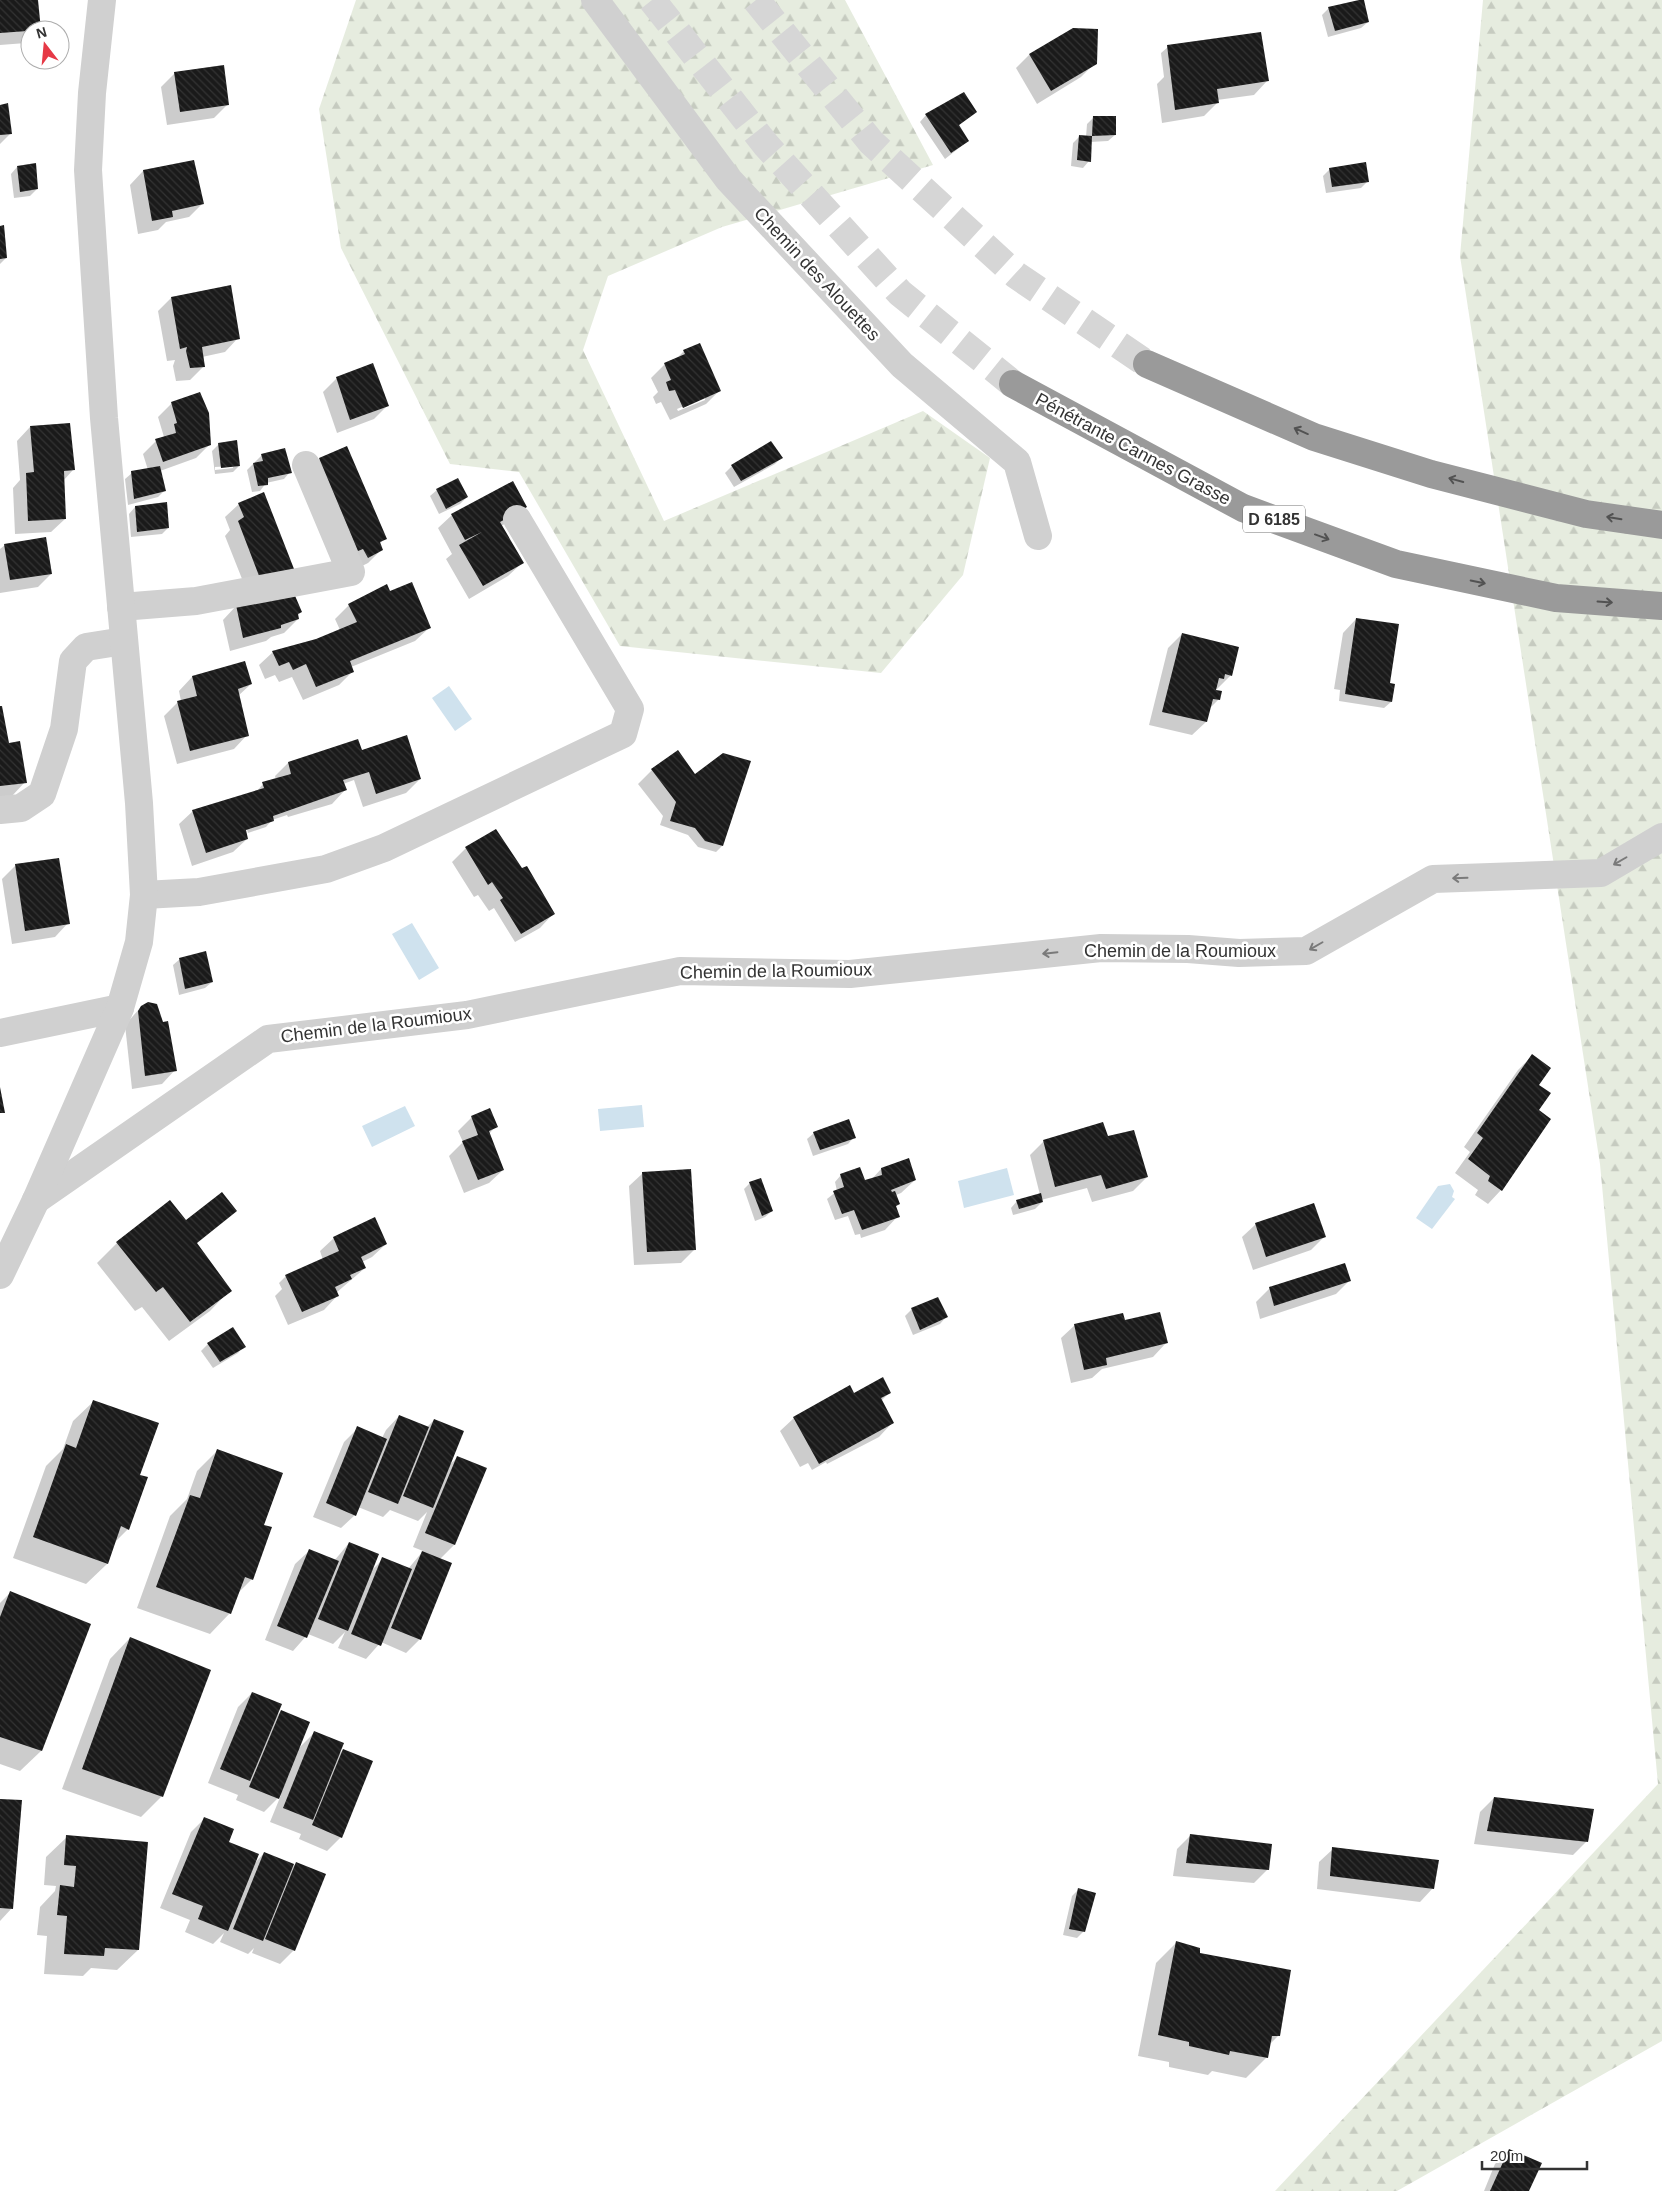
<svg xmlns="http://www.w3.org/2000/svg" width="1662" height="2191" font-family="Arial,sans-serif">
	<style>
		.forest { fill: url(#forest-firs) }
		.water { fill: #cfe2ee }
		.shadow { fill: #0003; fill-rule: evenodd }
		.building { fill: url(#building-back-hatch) }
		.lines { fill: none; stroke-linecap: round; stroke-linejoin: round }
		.highway-tunnel { stroke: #d6d6d6; stroke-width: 28; stroke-dasharray: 28 14; stroke-linecap: butt }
		.minor { stroke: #d0d0d0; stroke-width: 28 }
		.highway { stroke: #9a9a9a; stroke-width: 28 }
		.oneway { stroke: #525252 }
		.oneway2 { stroke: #7a7a7a }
		.labels { text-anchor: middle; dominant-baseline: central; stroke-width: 5; stroke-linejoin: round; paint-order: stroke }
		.shield { fill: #fff; stroke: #707070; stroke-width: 1 }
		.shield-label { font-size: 16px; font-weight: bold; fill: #333 }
		.street-label { font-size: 18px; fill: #333; stroke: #fff }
	</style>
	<defs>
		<pattern id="forest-firs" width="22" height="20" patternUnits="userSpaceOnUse" patternTransform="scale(1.25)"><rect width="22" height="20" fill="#e6ecdf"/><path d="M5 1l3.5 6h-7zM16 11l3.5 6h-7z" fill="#c6cbc0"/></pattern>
		<pattern id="building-back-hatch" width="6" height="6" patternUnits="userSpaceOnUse" patternTransform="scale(1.25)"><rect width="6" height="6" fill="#1a1a1a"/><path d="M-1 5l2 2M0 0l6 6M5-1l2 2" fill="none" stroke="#333"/></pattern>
	</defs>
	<rect width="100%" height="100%" fill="#fff"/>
	<g class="forest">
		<polygon points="356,0 845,0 933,165 722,227 608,276 583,350 664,521 923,411 990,458 963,575 881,673 620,646 519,472 450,464 341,248 319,109"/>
		<polygon points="1483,0 1662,0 1662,2041 1397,2191 1275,2191 1658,1784 1600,1164 1460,256"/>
	</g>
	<g class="water">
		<polygon points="449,686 472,719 455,731 432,698"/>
		<polygon points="412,923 439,968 419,980 392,934"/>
		<polygon points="642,1105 644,1127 600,1131 598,1109"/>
		<polygon points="405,1106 415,1126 372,1147 362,1126"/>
		<polygon points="1007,1168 1014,1195 964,1208 958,1181"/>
		<polygon points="1450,1184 1454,1191 1452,1197 1455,1199 1432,1229 1416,1218 1438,1186"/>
	</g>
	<g class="shadow">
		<polygon points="0,0 37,0 30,30 30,39 26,43 0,45"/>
		<polygon points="1329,8 1368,22 1361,28 1328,37 1322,15"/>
		<polygon points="1168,47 1267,81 1254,95 1217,100 1218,102 1204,116 1162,123 1157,84 1164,77 1161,53"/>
		<polygon points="1029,55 1095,63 1081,77 1037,104 1016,68"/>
		<polygon points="175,73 228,104 214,118 167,125 161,87"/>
		<polygon points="0,106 11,133 0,144"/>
		<polygon points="976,112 958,126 968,141 945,159 920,122 926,115"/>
		<polygon points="1094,117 1115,135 1108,141 1090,142 1089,161 1083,168 1071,166 1073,143 1080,136 1086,137 1087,124"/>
		<polygon points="193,161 202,204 189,217 166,222 158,230 138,234 130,185 143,171"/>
		<polygon points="17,167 37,189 30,196 14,198 11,174"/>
		<polygon points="1330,169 1367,182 1361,188 1326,193 1323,176"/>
		<polygon points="0,227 6,258 0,264"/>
		<polygon points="171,298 238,338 225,352 202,357 204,366 190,380 176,381 173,366 175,360 167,361 158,311"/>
		<path d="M684 351 719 391 706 404 670 420 661 402 656 404 653 397 658 392 651 378 665 364 675 360ZM705 397V400L678 411 677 409Z"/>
		<polygon points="372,365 387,406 374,419 337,433 323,392 336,379"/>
		<polygon points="172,403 210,444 196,458 160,471 164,491 158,497 128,505 125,479 132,473 148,470 143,454 156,441 164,437 158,417"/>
		<polygon points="30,427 73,470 63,481 65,519 51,532 15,534 13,488 20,480 17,441"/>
		<path d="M219 444 239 466 233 472 215 474 212 451ZM233 466V468L215 470V467Z"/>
		<polygon points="346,448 385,539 379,544 382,549 368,563 354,570 306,473 320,459"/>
		<polygon points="262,455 290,472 284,479 266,483 260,491 252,492 247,470"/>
		<polygon points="781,458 775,464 734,487 725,473 732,466"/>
		<polygon points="437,490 467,497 460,504 439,514 430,496"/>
		<polygon points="239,504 294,574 248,594 225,536 230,530 225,517"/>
		<polygon points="135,507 168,528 162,534 131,537 129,514"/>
		<polygon points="452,515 512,520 501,526 522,563 508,576 469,599 446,559 452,554 438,528"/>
		<polygon points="5,545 51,574 38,587 0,593 0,549"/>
		<polygon points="387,586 389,593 429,628 415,641 351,667 353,671 339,685 303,700 292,677 279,682 275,675 265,679 259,665 273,652 316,640 340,630 335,619 349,605"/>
		<polygon points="236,606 301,612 297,616 298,619 284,633 271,637 266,641 230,651 223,620"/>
		<polygon points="1356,619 1391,702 1384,708 1339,701 1340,690 1334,689 1343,633"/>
		<polygon points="1182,634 1231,675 1217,689 1215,688 1219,699 1209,709 1206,722 1192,735 1149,725 1168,648"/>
		<polygon points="245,662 251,684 238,696 247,735 234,749 177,764 164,716 178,702 181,701 179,691 192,677"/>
		<polygon points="0,707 8,745 25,782 12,796 0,797"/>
		<polygon points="361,752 420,779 406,793 363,807 354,780 343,784 345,790 332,804 288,817 287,815 272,820 266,827 248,833 238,800 247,839 233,852 192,866 179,824 193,811 257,791 263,784 276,780 275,776 288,763"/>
		<polygon points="678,752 722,846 716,852 698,847 688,835 660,825 663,816 638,784 652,770"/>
		<polygon points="466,848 553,914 540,928 515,942 494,908 489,911 478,895 474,897 452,862"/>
		<polygon points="15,866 68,923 55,937 12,944 2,879"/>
		<polygon points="180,959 212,982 205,988 179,995 173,965"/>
		<polygon points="141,1007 175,1070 162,1084 132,1089 125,1025"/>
		<polygon points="1532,1056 1537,1110 1501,1190 1488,1204 1475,1195 1478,1190 1455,1173 1470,1152 1464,1147 1518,1070"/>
		<polygon points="472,1117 496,1126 489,1134 503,1170 489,1183 464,1193 449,1156 463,1142 458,1131"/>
		<polygon points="814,1133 854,1137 848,1144 813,1156 807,1139"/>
		<polygon points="1107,1138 1147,1177 1133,1191 1092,1202 1087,1188 1041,1200 1042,1202 1035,1209 1013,1215 1011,1208 1017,1201 1040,1195 1030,1155 1044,1141"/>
		<polygon points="881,1169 915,1180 901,1193 896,1195 898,1204 895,1207 898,1216 885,1230 861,1238 860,1234 855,1235 848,1216 835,1220 827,1199 837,1191 835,1182 841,1175 859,1184 871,1180"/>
		<polygon points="643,1173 695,1249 681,1263 634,1265 629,1186"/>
		<polygon points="750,1183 772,1211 765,1217 755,1221 744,1189"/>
		<polygon points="1256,1224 1324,1237 1311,1250 1253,1270 1242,1237"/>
		<polygon points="334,1238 386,1244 372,1257 362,1262 365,1268 336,1293 337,1296 324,1310 288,1325 275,1296 282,1289 279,1283 286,1276 323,1260 320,1251"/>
		<polygon points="117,1243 196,1243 230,1290 210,1311 169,1341 142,1307 135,1311 97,1263"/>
		<polygon points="1350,1280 1336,1294 1260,1319 1256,1302 1270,1288"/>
		<polygon points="938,1299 946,1317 940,1324 913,1335 905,1316 911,1310"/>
		<polygon points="1124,1321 1166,1343 1153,1357 1102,1369 1092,1378 1071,1383 1061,1338 1075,1325"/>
		<polygon points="233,1329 244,1346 238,1353 213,1368 201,1351 208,1344"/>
		<polygon points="889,1393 881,1401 892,1423 879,1437 827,1464 826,1462 812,1470 808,1463 800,1467 780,1431 794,1418 848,1397"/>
		<polygon points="94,1401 139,1475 128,1529 114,1543 107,1564 86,1584 13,1558 46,1466 63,1449 73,1421"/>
		<polygon points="399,1416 427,1427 434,1420 448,1466 457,1458 454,1545 440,1559 420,1639 406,1653 381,1642 366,1659 338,1648 345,1632 333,1644 308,1634 293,1651 265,1640 295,1564 309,1551 334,1561 349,1543 371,1571 383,1559 408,1569 423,1551 413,1547 427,1512 418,1521 390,1510 383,1517 358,1507 355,1515 341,1528 313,1517 344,1442 358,1428 382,1438 386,1430"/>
		<polygon points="218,1450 263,1526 252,1579 238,1593 230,1613 210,1634 137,1608 170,1516 187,1499 197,1471"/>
		<polygon points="10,1593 89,1625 41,1751 20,1771 0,1764 0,1603"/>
		<polygon points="130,1638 162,1796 141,1817 62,1789 110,1659"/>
		<polygon points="252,1693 275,1717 281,1711 298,1749 314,1733 337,1756 343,1750 341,1837 327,1851 299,1839 301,1834 270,1822 281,1795 264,1812 236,1800 238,1795 208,1783 238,1707"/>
		<polygon points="1494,1798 1587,1841 1573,1855 1474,1844 1480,1812"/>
		<polygon points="0,1800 12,1908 0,1921"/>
		<polygon points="204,1819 228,1842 254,1864 264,1853 290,1870 296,1863 294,1950 280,1964 252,1953 254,1948 248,1954 220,1942 224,1933 213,1944 185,1932 190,1920 160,1908 191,1832"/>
		<polygon points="1191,1835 1268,1869 1254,1883 1173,1876 1177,1849"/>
		<polygon points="67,1837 138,1950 117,1970 91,1968 83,1976 44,1974 47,1936 37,1935 40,1907 55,1891 56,1886 44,1885 46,1857"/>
		<polygon points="1333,1849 1433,1888 1420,1902 1317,1889 1319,1862"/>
		<polygon points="1079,1889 1084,1931 1077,1938 1063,1935 1072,1896"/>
		<polygon points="1176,1943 1199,1954 1279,2035 1269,2045 1267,2057 1246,2078 1212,2071 1208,2075 1169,2067 1169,2062 1138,2056 1156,1963"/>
		<polygon points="1509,2151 1528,2191 1484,2191 1495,2164"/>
	</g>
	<g class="building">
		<polygon points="0,0 38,0 41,30 0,33"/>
		<polygon points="1359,0 1364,0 1369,22 1335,31 1328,7"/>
		<polygon points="1073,28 1098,29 1097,64 1051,91 1029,54"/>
		<polygon points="1261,32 1269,81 1217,89 1219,103 1175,110 1167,45"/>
		<polygon points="224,65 229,105 180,112 174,72"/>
		<polygon points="964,92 977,112 959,125 969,141 951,153 925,114"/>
		<polygon points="8,103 12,134 0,135 0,105"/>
		<polygon points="1093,116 1116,116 1116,135 1092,136"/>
		<polygon points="1079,135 1092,136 1091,162 1077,160"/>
		<polygon points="194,160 204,204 172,211 173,217 152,221 143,170"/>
		<polygon points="1366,162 1369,182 1332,187 1329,168"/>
		<polygon points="36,163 38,189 20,192 17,166"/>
		<polygon points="4,225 7,258 0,259 0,226"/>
		<polygon points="231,285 240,339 202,347 205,367 190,368 186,351 187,347 180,349 171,297"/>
		<polygon points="700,343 721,391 683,408 675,390 669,391 666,382 671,380 664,363 685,354 683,350"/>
		<polygon points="373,363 389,406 350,420 336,377"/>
		<polygon points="200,392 209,413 211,445 163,462 155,439 176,433 174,424 177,423 171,402"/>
		<polygon points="70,423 75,470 64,471 66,519 28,521 26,473 34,472 30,426"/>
		<polygon points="237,440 240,466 221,468 218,443"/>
		<polygon points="771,441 783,458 741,481 731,465"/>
		<polygon points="347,446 387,539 380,542 383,550 368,558 363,549 358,551 319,458"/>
		<polygon points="285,448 292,473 268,478 268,485 258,486 253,463 263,461 261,454"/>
		<polygon points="160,466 166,491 134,499 131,471"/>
		<polygon points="458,478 468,497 446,509 436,489"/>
		<polygon points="513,481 527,507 500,522 524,563 483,586 459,545 482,532 465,540 451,514"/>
		<polygon points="264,492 296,574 261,581 238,521 244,517 238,503"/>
		<polygon points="167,502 169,528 137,532 135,506"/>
		<polygon points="46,537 52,574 10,580 4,544"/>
		<polygon points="412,582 431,628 350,661 354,672 316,687 306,664 293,670 289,662 279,666 272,651 316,639 357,622 348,604 387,584 390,591"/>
		<polygon points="293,591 302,612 298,614 299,619 281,625 281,628 243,638 236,605"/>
		<polygon points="1356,618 1399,624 1390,683 1395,684 1392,702 1345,694"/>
		<polygon points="1182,633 1239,647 1232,676 1225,674 1224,679 1219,678 1216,690 1222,691 1220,700 1213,699 1207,722 1162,712"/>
		<polygon points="245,661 252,684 238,689 249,736 190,751 177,701 197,696 192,676"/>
		<polygon points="0,706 2,706 9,743 20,741 27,783 0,786"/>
		<polygon points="407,735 421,779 376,794 369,772 343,780 347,790 273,816 274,821 246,830 248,839 206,853 192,810 264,788 262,782 291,774 288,762 358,739 362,750"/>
		<polygon points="678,750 695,774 723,753 751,761 723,846 705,841 695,828 670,821 676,802 651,769"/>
		<polygon points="496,829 522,868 527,866 555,914 521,934 500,900 503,898 492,882 488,885 465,847"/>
		<polygon points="59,858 70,924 25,931 15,864"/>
		<polygon points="206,951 213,982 185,989 179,958"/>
		<polygon points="148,1002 157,1004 163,1022 168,1021 177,1071 145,1076 138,1011 141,1006"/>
		<polygon points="1532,1054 1551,1068 1539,1085 1551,1093 1539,1110 1551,1119 1502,1191 1488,1181 1490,1176 1468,1159 1483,1138 1477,1133"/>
		<polygon points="0,1087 5,1113 0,1113"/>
		<polygon points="490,1108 498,1127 489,1131 504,1170 478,1180 462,1141 478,1135 471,1116"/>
		<polygon points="849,1119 856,1138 820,1150 813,1132"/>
		<polygon points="1103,1122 1108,1136 1134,1130 1148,1177 1106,1189 1101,1175 1055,1187 1043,1140"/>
		<polygon points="909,1158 916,1180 891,1190 892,1192 895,1191 900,1204 896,1206 900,1217 862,1230 854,1210 842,1214 833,1191 844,1187 840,1174 860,1167 865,1180 882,1175 881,1168"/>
		<polygon points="691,1169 696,1250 647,1252 642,1172"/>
		<polygon points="761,1178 773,1211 762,1216 749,1182"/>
		<polygon points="222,1192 237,1211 197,1243 232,1291 190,1322 163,1287 156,1292 116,1242 170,1200 186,1220"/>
		<polygon points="1041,1193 1043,1202 1019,1209 1016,1200"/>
		<polygon points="1314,1203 1326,1237 1266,1257 1255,1223"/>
		<polygon points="375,1217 387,1244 361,1257 366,1268 350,1275 352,1279 335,1287 339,1296 302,1312 285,1275 339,1251 333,1237"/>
		<polygon points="1345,1263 1351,1281 1274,1306 1269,1287"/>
		<polygon points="938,1297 948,1317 920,1330 911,1308"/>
		<polygon points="1160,1312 1168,1343 1106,1358 1107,1365 1084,1370 1074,1324 1123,1313 1125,1320"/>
		<polygon points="233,1327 246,1347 220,1362 207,1343"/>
		<polygon points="883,1377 891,1393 881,1398 894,1423 819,1464 793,1417 850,1385 854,1393"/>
		<polygon points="93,1400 159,1423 140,1475 148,1477 129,1530 121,1526 108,1564 33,1537 66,1444 76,1448"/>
		<polygon points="399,1415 429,1427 398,1504 368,1492"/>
		<polygon points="434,1419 464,1431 433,1508 403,1496"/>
		<polygon points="357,1426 387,1439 356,1516 326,1503"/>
		<polygon points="217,1449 283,1473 264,1525 272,1527 253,1580 245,1577 231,1614 156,1587 190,1495 200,1498"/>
		<polygon points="457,1456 487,1468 455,1545 425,1533"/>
		<polygon points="349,1542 379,1554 348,1631 318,1619"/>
		<polygon points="309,1549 339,1561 307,1638 277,1626"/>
		<polygon points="422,1551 452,1563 421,1640 391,1628"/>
		<polygon points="382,1557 412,1569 381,1646 351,1634"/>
		<polygon points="10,1591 91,1624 42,1751 0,1737 0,1617"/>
		<polygon points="130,1637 211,1670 163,1797 82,1769"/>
		<polygon points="252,1692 282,1704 250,1781 220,1769"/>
		<polygon points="281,1710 310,1722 279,1799 249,1787"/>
		<polygon points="314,1731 344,1743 313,1820 283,1808"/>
		<polygon points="343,1749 373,1761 342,1838 312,1825"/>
		<polygon points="1494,1797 1594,1809 1588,1842 1487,1831"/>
		<polygon points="0,1799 22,1800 13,1909 0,1908"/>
		<polygon points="204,1817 234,1829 229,1842 259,1854 228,1931 198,1919 203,1906 172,1894"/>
		<polygon points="1190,1834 1272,1844 1269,1870 1186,1863"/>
		<polygon points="66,1835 148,1842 139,1950 105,1948 104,1956 64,1954 67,1916 57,1915 60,1885 74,1887 76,1866 64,1865"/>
		<polygon points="1332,1847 1439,1860 1434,1889 1330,1876"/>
		<polygon points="264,1852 294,1864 263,1941 233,1929"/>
		<polygon points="296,1862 326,1874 295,1951 265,1939"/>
		<polygon points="1078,1888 1096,1893 1085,1932 1069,1929"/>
		<polygon points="1176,1941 1200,1948 1200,1953 1291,1970 1280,2036 1272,2036 1268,2058 1230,2051 1229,2055 1189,2046 1189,2042 1158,2035"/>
		<polygon points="1509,2149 1542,2163 1529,2191 1490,2191"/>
	</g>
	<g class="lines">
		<g class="highway-tunnel">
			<polyline points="652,0 766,145 900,293 1013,384"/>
			<polyline points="756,0 871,142 1016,275 1147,364"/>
		</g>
		<g class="minor">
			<polyline points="595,0 728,179 902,365 1017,462 1038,536"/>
			<polyline points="121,607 196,601 351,572 306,465"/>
			<polyline points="0,810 21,808 42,794 64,729 73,661 86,647 124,641"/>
			<polyline points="144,895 199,892 326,869 384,848 623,734 630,709 517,519"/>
			<polyline points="0,1033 120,1008"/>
			<polyline points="36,1200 268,1039 467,1015 680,971 850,974 1101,948 1188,949 1239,953 1306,951 1433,879 1601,873 1662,837"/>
			<polyline points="0,1275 36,1200 120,1008 139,942 144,895 139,803 104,418 88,170 92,93 102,0"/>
		</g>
		<g class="highway">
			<polyline points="1147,364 1314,437 1431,474 1586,514 1662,525"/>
			<polyline points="1013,384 1243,508 1396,564 1556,598 1662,606"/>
		</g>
	</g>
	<defs><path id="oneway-shaft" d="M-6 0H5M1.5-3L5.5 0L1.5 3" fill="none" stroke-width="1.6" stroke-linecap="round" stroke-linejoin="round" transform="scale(1.25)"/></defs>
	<g class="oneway">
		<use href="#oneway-shaft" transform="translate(1301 431) rotate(-156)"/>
		<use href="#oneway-shaft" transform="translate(1456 480) rotate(-165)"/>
		<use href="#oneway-shaft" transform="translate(1614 518) rotate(-171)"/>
		<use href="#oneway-shaft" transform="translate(1322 537) rotate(20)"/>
		<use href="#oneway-shaft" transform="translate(1478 582) rotate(12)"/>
		<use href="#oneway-shaft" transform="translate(1605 602) rotate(4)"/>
	</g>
	<g class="oneway2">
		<use href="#oneway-shaft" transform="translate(1620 861) rotate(150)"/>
		<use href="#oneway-shaft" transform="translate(1460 878) rotate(178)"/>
		<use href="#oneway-shaft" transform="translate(1316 946) rotate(150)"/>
		<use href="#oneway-shaft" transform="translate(1050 953) rotate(174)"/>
	</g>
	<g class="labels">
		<rect class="shield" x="1243" y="505.5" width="62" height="27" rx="4"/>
		<g class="shield-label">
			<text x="1274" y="519">D 6185</text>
		</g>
		<g class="street-label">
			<text transform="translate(817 274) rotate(47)">Chemin des Alouettes</text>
			<text transform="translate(1133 449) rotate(28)">Pénétrante Cannes Grasse</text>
			<text x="1180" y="951">Chemin de la Roumioux</text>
			<text transform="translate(776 971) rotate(-1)">Chemin de la Roumioux</text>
			<text transform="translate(376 1025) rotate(-7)">Chemin de la Roumioux</text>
		</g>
	</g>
	<g transform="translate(45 45) rotate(344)"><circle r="24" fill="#ffffff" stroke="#adadad"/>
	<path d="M0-4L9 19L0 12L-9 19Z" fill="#e63946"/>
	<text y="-8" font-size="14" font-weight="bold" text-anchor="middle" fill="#333333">N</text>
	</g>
	<path d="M1482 2161v8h105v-8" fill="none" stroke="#333333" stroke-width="2.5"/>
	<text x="1490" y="2161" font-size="15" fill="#333333" stroke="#ffffff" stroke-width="4" paint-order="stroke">20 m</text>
</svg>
